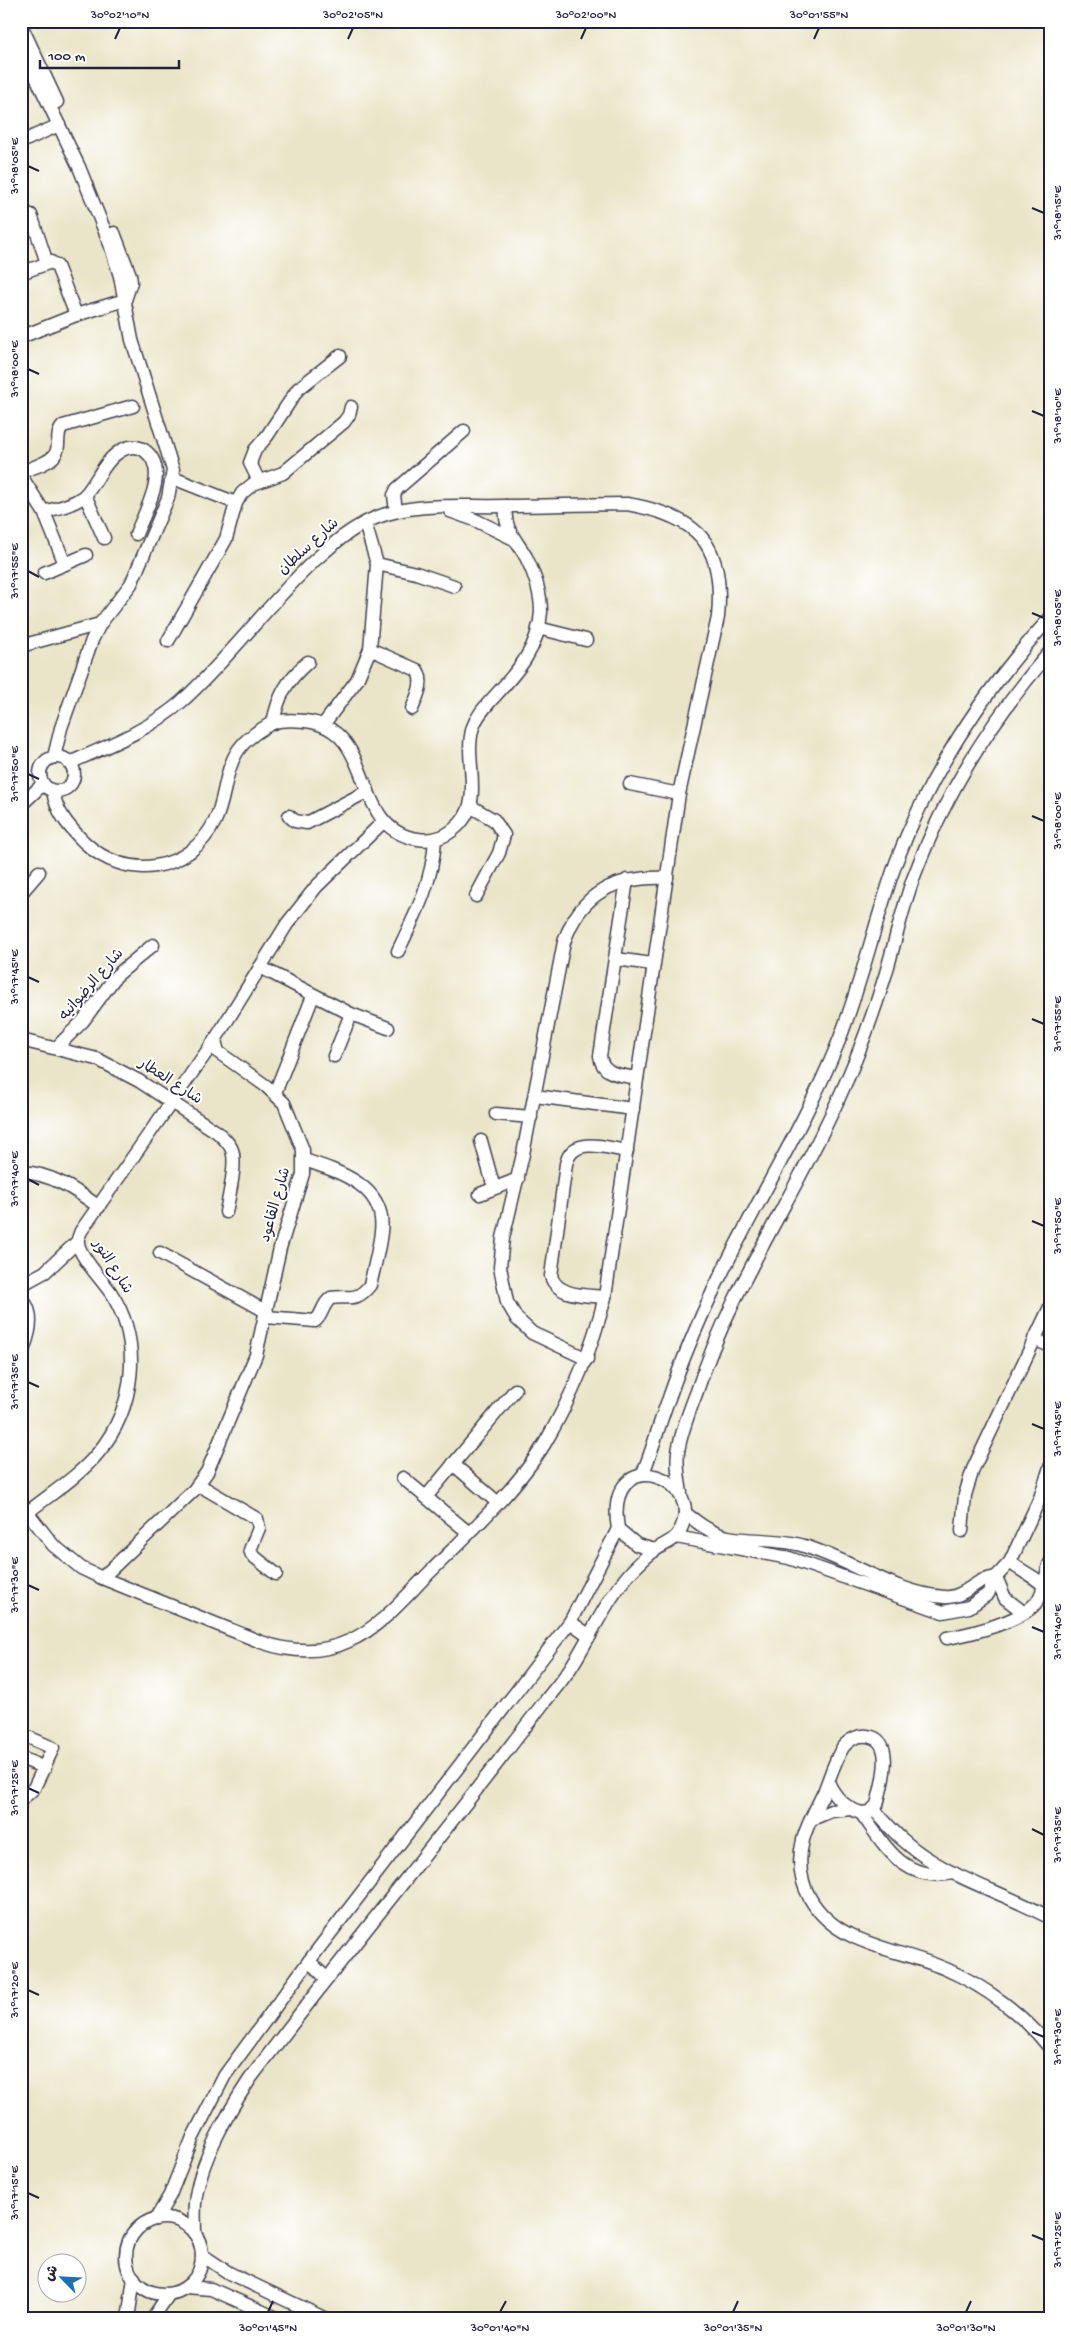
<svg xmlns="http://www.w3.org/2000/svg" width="1071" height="2340" font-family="'Gochi Hand','Playpen Sans Arabic',sans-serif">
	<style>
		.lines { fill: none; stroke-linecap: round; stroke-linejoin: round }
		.minor-casing { stroke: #403f50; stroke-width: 15 }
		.minor { stroke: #fff; stroke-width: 12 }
		.ticks { fill: none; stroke: #22223b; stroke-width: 2 }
		.labels { text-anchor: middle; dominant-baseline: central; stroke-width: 4; stroke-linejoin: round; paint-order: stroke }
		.street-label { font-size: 15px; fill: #22223b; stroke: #fff }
		.neatline { fill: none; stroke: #22223b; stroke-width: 2 }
		.ticks-label { font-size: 12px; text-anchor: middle; fill: #22223b }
	</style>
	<rect width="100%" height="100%" fill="#fff"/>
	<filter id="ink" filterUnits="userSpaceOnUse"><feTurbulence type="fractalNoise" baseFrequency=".02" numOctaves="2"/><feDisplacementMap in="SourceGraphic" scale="10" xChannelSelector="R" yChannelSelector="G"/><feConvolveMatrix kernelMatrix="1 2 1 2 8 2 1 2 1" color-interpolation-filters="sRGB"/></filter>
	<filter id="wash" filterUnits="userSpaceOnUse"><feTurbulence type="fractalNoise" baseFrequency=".0096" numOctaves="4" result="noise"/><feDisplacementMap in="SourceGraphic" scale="20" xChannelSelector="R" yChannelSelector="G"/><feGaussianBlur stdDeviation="1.12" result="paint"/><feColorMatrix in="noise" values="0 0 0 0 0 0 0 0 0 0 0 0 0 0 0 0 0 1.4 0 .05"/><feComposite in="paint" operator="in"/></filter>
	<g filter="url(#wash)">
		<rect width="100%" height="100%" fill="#eae5c8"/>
	</g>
	<g filter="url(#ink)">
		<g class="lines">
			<defs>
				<g id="minor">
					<polyline points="21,25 57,102"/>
					<polyline points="21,46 79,167 110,244 120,276 132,340 173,470 168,498 131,584 100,624 92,640 61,728 54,757"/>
					<polyline points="21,142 59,125"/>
					<polyline points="21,212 31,215 47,263"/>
					<polyline points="21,273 51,262 57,266 76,315"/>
					<polyline points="21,337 76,315 125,300 131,282 130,275 114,233"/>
					<path d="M21 472C31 468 47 464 54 456 62 447 54 435 63 426L133 406"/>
					<polyline points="21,476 44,512 65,564"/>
					<polyline points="173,478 236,503"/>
					<polyline points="259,481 250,463 255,450 267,436 298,389 340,356"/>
					<polyline points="85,495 104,538"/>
					<polyline points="396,511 394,495 397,489 464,431"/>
					<polyline points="450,511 475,520 514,539"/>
					<path d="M44 512C57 508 77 504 86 494 98 480 105 459 122 450 129 446 137 446 144 450 171 469 145 511 136 534"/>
					<polyline points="377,564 416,573 454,586"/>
					<polyline points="44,573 86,555"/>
					<polyline points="538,628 586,640"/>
					<polyline points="168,641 226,539 236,503 242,493 253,484 283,473 344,422 349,415 351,407"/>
					<polyline points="21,646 100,624"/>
					<path d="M370 649 417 670C425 682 417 696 412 709"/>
					<path d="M273 723C278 696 287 680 308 662"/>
					<polyline points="323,725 357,680 370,649 377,564 365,523"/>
					<circle cx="57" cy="774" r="17"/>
					<polyline points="630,784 679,794"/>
					<path d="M53 791C56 812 69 827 84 842 126 882 189 873 215 821 226 798 224 770 239 749 246 739 261 729 272 723 282 719 295 720 305 721 379 729 348 829 418 839 431 841 443 838 453 830 488 803 462 762 473 727 477 715 486 706 494 697 517 672 539 648 541 612 541 594 534 573 526 557 516 539 503 529 506 506"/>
					<polyline points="21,805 43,784"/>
					<polyline points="470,806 494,820 504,835 499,853 476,896"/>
					<polyline points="289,816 295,821 307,823 368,791"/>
					<path d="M627 880 600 1056C602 1075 621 1075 637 1078"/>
					<polyline points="21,893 39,872"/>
					<path d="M398 951C416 914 433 881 435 839"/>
					<polyline points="616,959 652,964"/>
					<polyline points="260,967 351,1014 388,1028"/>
					<path d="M21 1040 97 1059 139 1081 217 1132C223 1138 229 1142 232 1150 237 1164 229 1196 226 1212"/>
					<polyline points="57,1047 83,1021 116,976 153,945"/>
					<polyline points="334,1056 351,1014"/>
					<polyline points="275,1093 313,996"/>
					<polyline points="535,1096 633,1109"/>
					<polyline points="496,1114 531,1117"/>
					<polyline points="481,1141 494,1188"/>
					<path d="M21 1172C51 1173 76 1190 99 1207"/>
					<polyline points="480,1194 518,1179"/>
					<polyline points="160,1253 267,1312"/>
					<polyline points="21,1285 45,1272 77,1242"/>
					<path d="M605 1297C587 1295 557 1297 551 1276L566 1164C572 1135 606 1148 627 1151"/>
					<path d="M21 1298C37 1314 28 1338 21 1356"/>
					<path d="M266 1317 315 1321C323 1315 322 1304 331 1298 349 1295 356 1303 370 1285 374 1268 379 1250 381 1232 387 1186 338 1171 304 1160"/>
					<polyline points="1034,1339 1050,1346"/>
					<path d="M587 1359 532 1333 517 1319 507 1302 500 1267 503 1238 523 1154 564 942C581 892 616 876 667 878"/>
					<polyline points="453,1464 497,1502"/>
					<path d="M642 1475C653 1450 659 1423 669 1398 682 1360 698 1323 715 1287 754 1205 804 1127 838 1043 862 983 875 920 897 860 931 771 986 688 1050 618"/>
					<polyline points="403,1478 469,1533"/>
					<polyline points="199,1485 257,1519 259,1528 250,1550 252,1555 276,1574"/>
					<path d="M681 1493C679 1480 676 1466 678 1452 681 1432 689 1412 696 1394 730 1289 793 1199 838 1100 857 1059 873 1016 886 973 895 942 902 910 913 879 944 795 991 720 1050 652"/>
					<polyline points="426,1497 515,1390"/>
					<path d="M21 1504 53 1545 81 1568 102 1578 261 1642C290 1652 321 1654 349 1641 381 1627 405 1597 429 1573 467 1535 517 1489 545 1443 572 1397 592 1349 605 1297L679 794 718 617C725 544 698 516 627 504 586 504 544 506 503 506 461 507 414 502 375 518 351 528 333 544 314 561 267 605 229 659 181 702 149 730 108 746 69 763"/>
					<path d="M28 1512C52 1493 79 1476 98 1453 135 1408 143 1342 111 1293 103 1281 78 1255 78 1242 77 1239 80 1234 81 1231L215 1040"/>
					<path d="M685 1513C698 1523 712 1534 728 1537 754 1542 779 1538 804 1546 851 1560 894 1593 944 1597 958 1599 970 1587 981 1581 986 1579 992 1578 996 1577"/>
					<polyline points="962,1531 965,1495 973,1469 1050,1307"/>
					<polyline points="676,1537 789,1558 943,1612 969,1607 988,1594 996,1577 1010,1562 1040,1498 1050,1467"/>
					<path d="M1010 1562C1020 1571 1033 1575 1043 1585"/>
					<polyline points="996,1577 1005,1598 1023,1612"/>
					<polyline points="102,1578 194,1490 207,1472 256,1355 280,1248 303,1174 303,1150 284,1103 266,1086 218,1052 215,1040 287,924 316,887 383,822"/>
					<polyline points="570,1622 590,1636"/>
					<path d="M947 1638C970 1634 1025 1621 1038 1600 1045 1590 1045 1575 1050 1563"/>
					<polyline points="21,1734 53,1748 34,1788 21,1800"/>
					<polyline points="21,1758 45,1768"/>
					<path d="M828 1782C835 1798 845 1808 861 1813L870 1812 877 1805C881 1787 897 1739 867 1736 858 1735 849 1740 843 1747 835 1760 830 1777 824 1792 817 1807 807 1824 803 1840 792 1883 815 1918 852 1936 883 1951 917 1956 948 1970 986 1987 1024 2015 1050 2048"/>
					<path d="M873 1809C883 1819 892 1831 903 1840 944 1877 1002 1891 1050 1918"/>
					<path d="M861 1813C887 1848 904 1883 954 1873"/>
					<polyline points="812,1819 831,1811 851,1809"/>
					<polyline points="309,1961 327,1979"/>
					<circle cx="164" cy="2256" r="38"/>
					<polyline points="156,2219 170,2195 193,2137 225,2075 309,1961 570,1622 618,1529"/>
					<path d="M195 2234C195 2223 194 2213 195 2203 199 2163 228 2112 250 2079 345 1953 446 1831 542 1705 552 1692 564 1679 573 1664 594 1630 611 1589 641 1562 645 1558 649 1554 654 1551 661 1545 673 1542 678 1534 713 1478 603 1438 618 1529L637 1545 655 1550"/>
					<polyline points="202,2255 229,2273 326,2319"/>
					<polyline points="186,2287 211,2289 279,2319"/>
					<polyline points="128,2319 134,2278"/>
					<polyline points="152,2319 169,2294"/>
				</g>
			</defs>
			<use href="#minor" class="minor-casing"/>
			<use href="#minor" class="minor"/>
		</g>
	</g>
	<path class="ticks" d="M115 39 120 28M348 39 353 28M581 39 586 28M814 39 819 28M28 166 39 171M1032 208 1044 213M28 369 39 374M1032 411 1044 416M28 571 39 577M1032 613 1044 618M28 774 39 779M1032 816 1044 821M28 977 39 982M1032 1019 1044 1024M28 1179 39 1185M1032 1221 1044 1226M28 1382 39 1387M1032 1424 1044 1429M28 1585 39 1590M1032 1627 1044 1632M28 1788 39 1793M1032 1829 1044 1835M28 1990 39 1995M1032 2032 1044 2037M28 2193 39 2198M1032 2235 1044 2240M268 2312 273 2301M500 2312 506 2301M733 2312 738 2301M966 2312 971 2301"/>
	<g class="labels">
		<g class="street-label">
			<text transform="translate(309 547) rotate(-42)">شارع سلطان</text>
			<text transform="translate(92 985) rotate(-49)">شارع الرضوانيه</text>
			<text transform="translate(170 1082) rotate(33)">شارع العطار</text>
			<text transform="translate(276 1205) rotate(-74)">شارع القاعود</text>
			<text transform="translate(112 1267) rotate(58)">شارع النور</text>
		</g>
	</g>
	<rect width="1071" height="2340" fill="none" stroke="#fff" stroke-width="55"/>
	<g transform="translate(62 2278) rotate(294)"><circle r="24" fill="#ffffff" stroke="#a7a7b1"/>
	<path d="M0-4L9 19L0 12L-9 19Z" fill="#1f6fb2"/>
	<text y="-8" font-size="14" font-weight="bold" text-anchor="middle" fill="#22223b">ش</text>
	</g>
	<path d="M40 60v8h139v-8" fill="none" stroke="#22223b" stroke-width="2.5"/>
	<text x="48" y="60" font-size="15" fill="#22223b" stroke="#ffffff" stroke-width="4" paint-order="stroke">100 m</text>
	<rect x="28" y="28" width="1016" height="2284" class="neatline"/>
	<g class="ticks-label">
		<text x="120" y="18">30°02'10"N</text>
		<text x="353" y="18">30°02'05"N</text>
		<text x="586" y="18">30°02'00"N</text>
		<text x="819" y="18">30°01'55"N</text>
		<text transform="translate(14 166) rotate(-90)" y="4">31°18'05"E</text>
		<text transform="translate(1057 213) rotate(-90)" y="4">31°18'15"E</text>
		<text transform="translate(14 369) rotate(-90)" y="4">31°18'00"E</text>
		<text transform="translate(1057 416) rotate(-90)" y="4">31°18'10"E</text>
		<text transform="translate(14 571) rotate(-90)" y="4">31°17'55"E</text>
		<text transform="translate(1057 618) rotate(-90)" y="4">31°18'05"E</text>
		<text transform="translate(14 774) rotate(-90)" y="4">31°17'50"E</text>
		<text transform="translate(1057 821) rotate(-90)" y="4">31°18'00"E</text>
		<text transform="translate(14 977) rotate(-90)" y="4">31°17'45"E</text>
		<text transform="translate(1057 1024) rotate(-90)" y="4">31°17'55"E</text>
		<text transform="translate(14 1179) rotate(-90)" y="4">31°17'40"E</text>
		<text transform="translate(1057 1226) rotate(-90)" y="4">31°17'50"E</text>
		<text transform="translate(14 1382) rotate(-90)" y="4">31°17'35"E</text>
		<text transform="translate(1057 1429) rotate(-90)" y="4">31°17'45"E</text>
		<text transform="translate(14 1585) rotate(-90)" y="4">31°17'30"E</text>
		<text transform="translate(1057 1632) rotate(-90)" y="4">31°17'40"E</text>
		<text transform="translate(14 1788) rotate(-90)" y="4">31°17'25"E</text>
		<text transform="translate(1057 1835) rotate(-90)" y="4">31°17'35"E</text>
		<text transform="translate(14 1990) rotate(-90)" y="4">31°17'20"E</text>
		<text transform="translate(1057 2037) rotate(-90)" y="4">31°17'30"E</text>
		<text transform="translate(14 2193) rotate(-90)" y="4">31°17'15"E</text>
		<text transform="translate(1057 2240) rotate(-90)" y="4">31°17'25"E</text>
		<text x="268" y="2331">30°01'45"N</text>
		<text x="500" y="2331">30°01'40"N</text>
		<text x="733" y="2331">30°01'35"N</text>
		<text x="966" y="2331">30°01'30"N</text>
	</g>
</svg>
